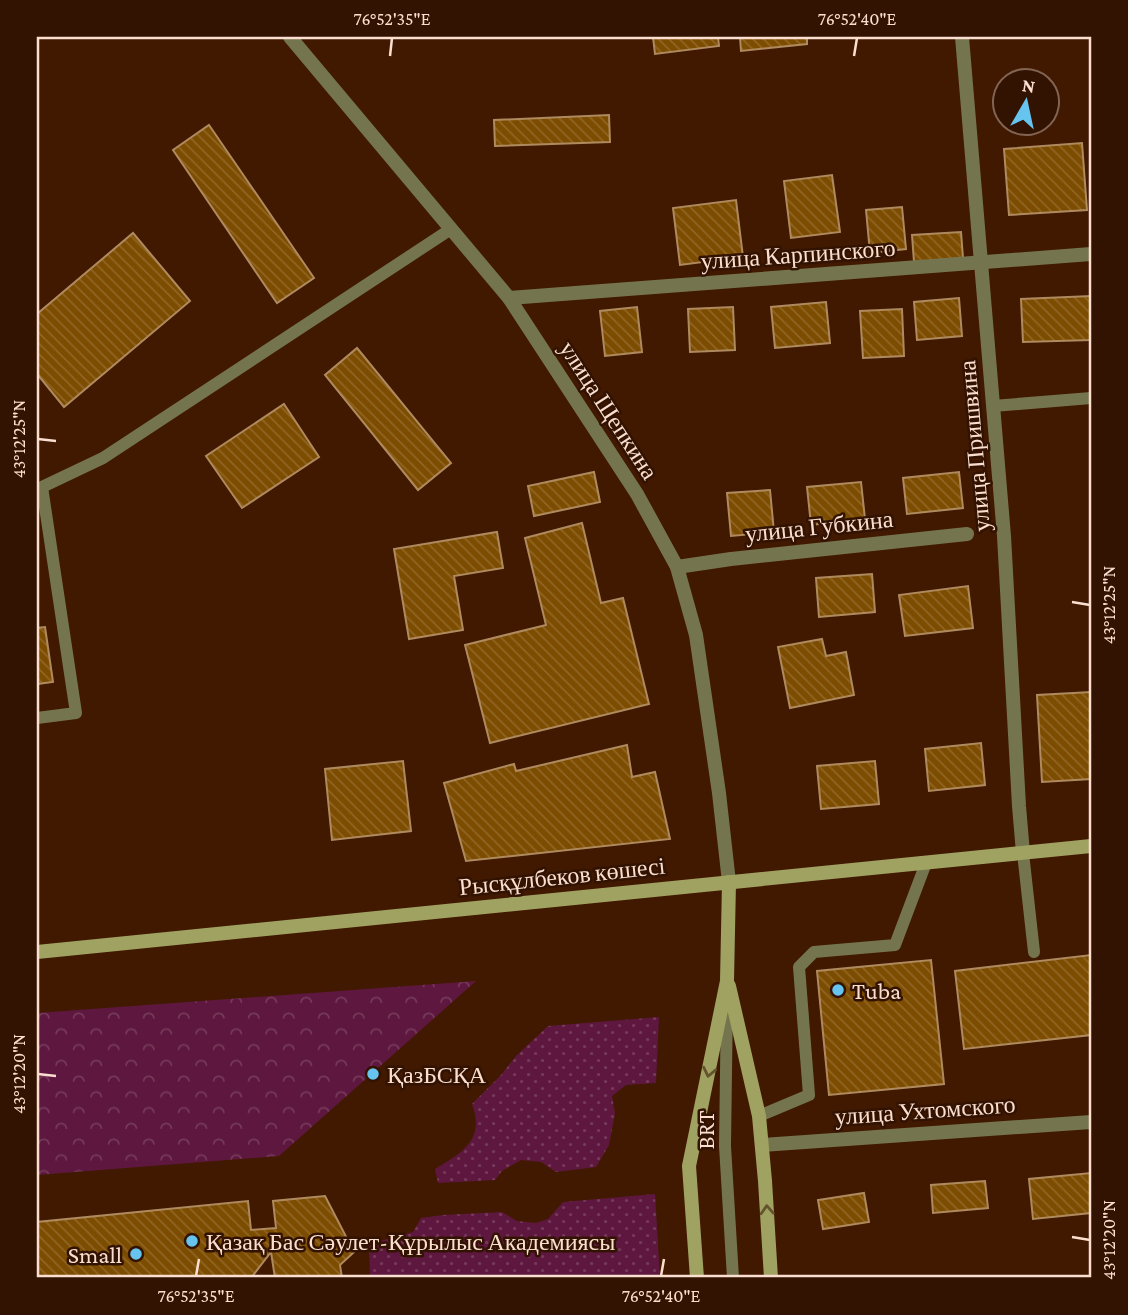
<svg xmlns="http://www.w3.org/2000/svg" width="1128" height="1315" font-family="'Crimson Pro',serif">
	<style>
		.grass { fill: url(#grass-dots) }
		.forest { fill: url(#forest-crowns) }
		.building { fill: url(#building-back-hatch); stroke: #af8a5e; stroke-width: 2 }
		.lines { fill: none; stroke-linecap: round; stroke-linejoin: round }
		.lane { stroke: #74754e; stroke-width: 12 }
		.street { stroke: #74754e; stroke-width: 14 }
		.secondary { stroke: #a0a262; stroke-width: 14 }
		.oneway { stroke: #64532c }
		.ticks { fill: none; stroke: #fadecf; stroke-width: 2.5 }
		.poi-dot { fill: #66c4ef; stroke: #321200; stroke-width: 2.5 }
		.labels { text-anchor: middle; dominant-baseline: central; stroke-width: 5; stroke-linejoin: round; paint-order: stroke }
		.street-label { font-size: 24px; fill: #fadecf; stroke: #321200 }
		.poi-label { font-size: 24px; fill: #fadecf; stroke: #321200; text-anchor: start }
		.neatline { fill: none; stroke: #fadecf; stroke-width: 2.5 }
		.ticks-label { font-size: 18px; text-anchor: middle; fill: #fadecf }
	</style>
	<defs>
		<pattern id="grass-dots" width="8" height="8" patternUnits="userSpaceOnUse" patternTransform="scale(1.75)"><rect width="8" height="8" fill="#5e183f"/><path d="M2 2h.1M6 6h.1" fill="none" stroke="#76395a" stroke-width="1.8" stroke-linecap="round"/></pattern>
		<pattern id="forest-crowns" width="20" height="18" patternUnits="userSpaceOnUse" patternTransform="scale(1.75)"><rect width="20" height="18" fill="#5e183f"/><path d="M2 6a3 3 0 1 1 6 0M12 15a3 3 0 1 1 6 0" fill="none" stroke="#76395a"/></pattern>
		<pattern id="building-back-hatch" width="6" height="6" patternUnits="userSpaceOnUse" patternTransform="scale(1.75)"><rect width="6" height="6" fill="#7c4c00"/><path d="M-1 5l2 2M0 0l6 6M5-1l2 2" fill="none" stroke="#906524"/></pattern>
	</defs>
	<rect width="100%" height="100%" fill="#411800"/>
	<g class="grass">
		<path d="M659 1017 656 1083 626 1085 612 1096 615 1113 609 1145 596 1167 556 1172 541 1162 521 1160 502 1171 495 1180 438 1183 435 1169C463 1152 485 1140 472 1104L501 1075 516 1056 548 1026Z"/>
		<polygon points="655,1194 660,1278 370,1278 369,1244 413,1232 421,1218 443,1215 502,1212 517,1221 536,1223 548,1219 563,1202"/>
	</g>
	<polygon class="forest" points="476,981 279,1156 37,1175 37,1013"/>
	<g class="building">
		<polygon points="653,37 718,37 719,46 655,54"/>
		<polygon points="740,37 807,37 807,44 741,51"/>
		<polygon points="609,115 610,142 495,146 494,120"/>
		<polygon points="209,125 314,278 277,303 173,150"/>
		<polygon points="1082,143 1087,210 1009,215 1004,149"/>
		<polygon points="832,175 840,232 791,238 784,181"/>
		<polygon points="736,200 743,257 680,265 673,208"/>
		<polygon points="902,207 906,249 870,253 866,210"/>
		<polygon points="961,232 963,258 914,262 912,235"/>
		<polygon points="133,233 190,301 64,407 37,374 37,314"/>
		<polygon points="1091,296 1091,340 1023,342 1021,299"/>
		<polygon points="959,298 962,336 917,340 914,302"/>
		<polygon points="826,302 830,343 775,348 771,307"/>
		<polygon points="637,307 642,352 605,356 600,311"/>
		<polygon points="733,307 735,350 690,352 688,309"/>
		<polygon points="902,309 904,356 863,358 860,311"/>
		<polygon points="357,348 451,463 418,490 325,375"/>
		<polygon points="284,404 319,457 242,508 206,456"/>
		<polygon points="594,472 600,502 534,516 528,486"/>
		<polygon points="959,472 963,508 907,514 903,478"/>
		<polygon points="861,482 865,519 811,525 807,487"/>
		<polygon points="770,490 774,532 731,536 727,493"/>
		<polygon points="582,523 601,603 623,598 649,704 490,743 465,645 546,625 525,538"/>
		<polygon points="497,532 503,568 454,576 463,630 409,639 394,549"/>
		<polygon points="872,574 875,612 819,617 816,578"/>
		<polygon points="968,586 973,628 905,636 899,595"/>
		<polygon points="45,627 53,682 37,684 37,628"/>
		<polygon points="822,639 826,656 846,652 854,695 790,708 778,647"/>
		<polygon points="1091,692 1091,779 1042,782 1037,695"/>
		<polygon points="981,743 985,785 929,791 925,749"/>
		<polygon points="627,745 632,777 655,772 670,839 466,861 444,783 514,764 516,771"/>
		<polygon points="403,761 411,831 332,840 325,769"/>
		<polygon points="875,761 879,804 821,809 817,766"/>
		<polygon points="1091,955 1091,1035 964,1049 955,971"/>
		<polygon points="931,960 944,1084 829,1095 817,971"/>
		<polygon points="1091,1173 1091,1213 1033,1219 1029,1179"/>
		<polygon points="985,1181 988,1208 933,1213 931,1185"/>
		<polygon points="864,1193 869,1222 823,1229 818,1200"/>
		<polygon points="325,1196 354,1252 340,1265 342,1278 275,1278 271,1252 251,1278 37,1278 37,1222 248,1201 251,1230 276,1228 273,1201"/>
	</g>
	<g class="lines">
		<g class="lane">
			<polyline points="993,406 1091,398"/>
			<polyline points="37,718 76,713 42,487 103,458 451,229"/>
			<polyline points="1023,853 1034,952"/>
			<polyline points="727,999 725,1146 733,1278"/>
			<polyline points="759,1116 809,1095 799,967 814,952 895,945 926,863"/>
		</g>
		<g class="street">
			<polyline points="290,37 509,298 637,494 677,567 696,635 719,793 729,882"/>
			<polyline points="962,37 1004,536 1019,806 1023,853"/>
			<polyline points="509,298 1091,254"/>
			<polyline points="677,567 731,559 967,534"/>
			<polyline points="762,1145 1091,1122"/>
		</g>
		<g class="secondary">
			<polyline points="37,952 1091,846"/>
			<polyline points="729,986 759,1116 765,1181 771,1278"/>
			<polyline points="697,1278 689,1166 727,981 729,882"/>
		</g>
	</g>
	<defs><path id="oneway-chevron" d="M-2-3.5L2.5 0L-2 3.5" fill="none" stroke-width="1.6" stroke-linecap="round" stroke-linejoin="round" transform="scale(1.75)"/></defs>
	<g class="oneway">
		<use href="#oneway-chevron" transform="translate(709 1072) rotate(102)"/>
		<use href="#oneway-chevron" transform="translate(767 1210) rotate(-93)"/>
	</g>
	<path class="ticks" d="M390 56 392 38M854 56 857 38M38 439 56 441M1072 602 1090 605M38 1074 56 1076M1072 1237 1090 1240M196 1276 199 1259M661 1276 664 1259"/>
	<g class="poi-dot">
		<circle cx="838" cy="990" r="7"/>
		<circle cx="373" cy="1074" r="7"/>
		<circle cx="192" cy="1241" r="7"/>
		<circle cx="136" cy="1254" r="7"/>
	</g>
	<g class="labels">
		<g class="street-label">
			<text transform="translate(798 254) rotate(-4)">улица Карпинского</text>
			<text transform="translate(609 410) rotate(57)">улица Щепкина</text>
			<text transform="translate(974 446) rotate(-95)">улица Пришвина</text>
			<text transform="translate(819 526) rotate(-6)">улица Губкина</text>
			<text transform="translate(562 876) rotate(-6)">Рысқұлбеков көшесі</text>
			<text transform="translate(925 1110) rotate(-4)">улица Ухтомского</text>
			<text transform="translate(705 1130) rotate(-90)">BRT</text>
		</g>
		<g class="poi-label">
			<text x="852" y="990">Tuba</text>
			<text x="387" y="1074">ҚазБСҚА</text>
			<text x="206" y="1241">Қазақ Бас Сәулет-Құрылыс Академиясы</text>
			<text x="122" y="1254" text-anchor="end">Small</text>
		</g>
	</g>
	<rect width="1128" height="1315" fill="none" stroke="#321200" stroke-width="77"/>
	<g transform="translate(1026 102) rotate(9)"><circle r="33" fill="#321200" stroke="#826453" stroke-width="2"/>
	<path d="M0-5L12 26L0 18L-12 26Z" fill="#66c4ef"/>
	<text y="-10" font-size="19" font-weight="bold" text-anchor="middle" fill="#fadecf">N</text>
	</g>
	<rect x="38" y="38" width="1052" height="1238" class="neatline"/>
	<g class="ticks-label">
		<text x="392" y="25">76°52'35"E</text>
		<text x="857" y="25">76°52'40"E</text>
		<text transform="translate(19 439) rotate(-90)" y="6">43°12'25"N</text>
		<text transform="translate(1109 605) rotate(-90)" y="6">43°12'25"N</text>
		<text transform="translate(19 1074) rotate(-90)" y="6">43°12'20"N</text>
		<text transform="translate(1109 1240) rotate(-90)" y="6">43°12'20"N</text>
		<text x="196" y="1302">76°52'35"E</text>
		<text x="661" y="1302">76°52'40"E</text>
	</g>
</svg>
